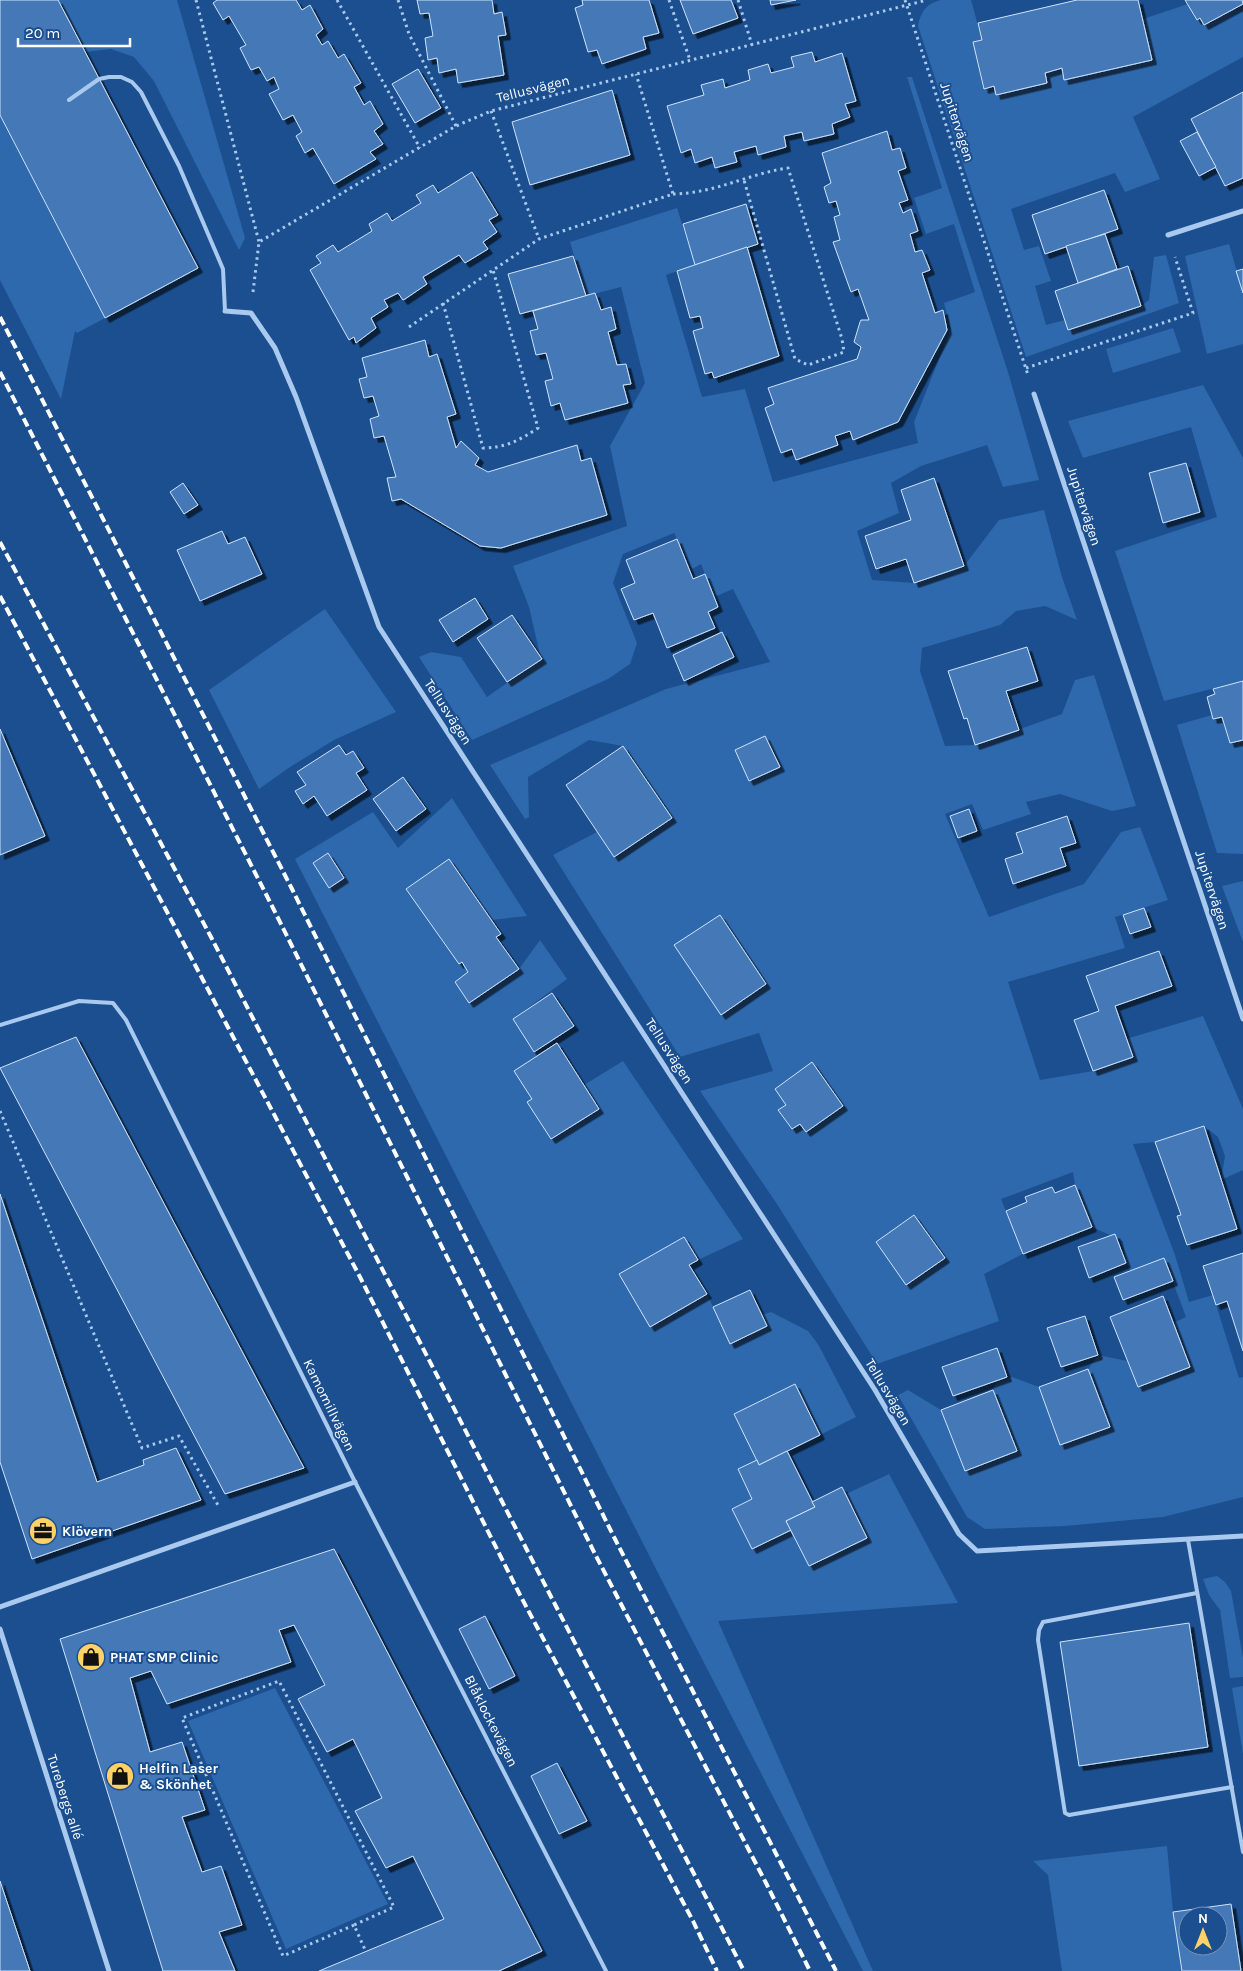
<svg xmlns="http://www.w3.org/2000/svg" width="1243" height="1971" font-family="Karla,sans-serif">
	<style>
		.green { fill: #2e69ad; fill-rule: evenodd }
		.building { fill: #4478b7; stroke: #cfe3fa; fill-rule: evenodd; filter: url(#shadow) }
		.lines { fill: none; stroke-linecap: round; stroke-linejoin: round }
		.path { stroke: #a9c9ee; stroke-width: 3; stroke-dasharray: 2.5 4; stroke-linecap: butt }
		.lane { stroke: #a9c9ee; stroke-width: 4 }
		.street { stroke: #a9c9ee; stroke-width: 5 }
		.rail { stroke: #fff; stroke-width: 4; stroke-dasharray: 9 4; stroke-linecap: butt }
		.labels { text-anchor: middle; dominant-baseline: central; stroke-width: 4; stroke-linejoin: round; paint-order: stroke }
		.street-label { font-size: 14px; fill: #fff; stroke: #1b4f8f }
		.poi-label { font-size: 14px; font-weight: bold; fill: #fff; stroke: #1b4f8f; text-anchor: start }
	</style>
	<defs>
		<filter id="shadow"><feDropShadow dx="4.5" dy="4.5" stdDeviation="0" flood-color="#0009"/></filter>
	</defs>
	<rect width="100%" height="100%" fill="#1b4f8f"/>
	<g class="green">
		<polygon points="58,0 177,0 245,238 239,250 154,81 134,57 111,49 85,52"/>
		<path d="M941 0H971L982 40 973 42 983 88 994 86 996 94 1047 83 1045 73 1062 68 1065 80 1152 60 1143 19 1188 4 1196 20 1200 18 1204 25 1243 4V57L1133 117 1160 179 1125 192 1115 173 1011 209 1024 250 1039 246 1051 281 1035 286 1046 325 1065 320 1069 330 1141 306 1149 300 1154 257 1166 255 1179 303 1026 357 918 26C921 11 926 4 941 0Z"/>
		<path d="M907 77H912L1008 372 1039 480 1003 487 987 445 921 466 891 483 899 513 857 531 872 580 914 583 964 566 999 520 1044 510 1062 577 1077 620 1045 606 1016 611 1000 625 922 648 920 671 945 746 975 745 1062 714 1075 680 1094 675 1136 806 1112 811 1060 794 1026 802 1031 814 983 830 972 804 945 814 989 917 1084 884 1121 832 1140 827 1168 900 1115 917 1125 948 1008 982 1040 1080 1093 1071 1133 1057 1126 1039 1203 1016 1243 1109V1170L1221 1180 1225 1156 1218 1137 1204 1126 1155 1142 1133 1144 1175 1255 1189 1302 1213 1295 1239 1378 1243 1377V1497L1163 1517 1065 1526 985 1529 967 1517 898 1395 908 1390 941 1410 965 1471 1017 1451 993 1390 995 1384 1012 1377 1039 1387 1060 1445 1109 1427 1088 1369 1098 1355 1127 1361 1138 1387 1190 1367 1173 1323 1186 1317 1164 1258 1131 1271 1126 1263 1123 1241 1092 1227 1075 1185 1073 1172 1001 1199 1023 1254 984 1274 999 1321 877 1364 777 1204 700 1091 773 1071 759 1033 680 1057 553 855 597 832 615 857 672 818 623 746 589 740 528 777 529 817 525 819 490 765 666 689 770 662 733 589 714 597 701 564 692 569 674 533 623 554 613 583 637 643 630 664 608 679 472 740 419 657 431 652 461 657 487 697 541 659 529 607 513 566 627 526 610 446 645 383 621 287 586 296 570 242 677 208 695 265 666 275 702 397 745 389 773 482 918 443 914 422 951 329 944 303 975 292 954 224 926 234 914 198 942 188ZM720 915 766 984 721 1014 674 945ZM812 1062 843 1105 806 1132 800 1124 791 1129 778 1110 786 1105 775 1089ZM914 1215 944 1257 906 1284 876 1242Z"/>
		<polygon points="0,115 105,318 77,333 75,331 61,399 0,280"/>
		<polygon points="1229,244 1243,293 1243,344 1207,354 1185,256"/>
		<polygon points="1173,328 1181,352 1113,373 1106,349"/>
		<polygon points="1203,385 1243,458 1243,681 1164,701 1115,551 1217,517 1191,427 1083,458 1068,421"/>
		<polygon points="325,609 396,712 334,740 290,767 259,789 209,690"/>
		<polygon points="1212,715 1213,719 1222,717 1230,743 1243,740 1243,854 1217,853 1177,725"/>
		<path d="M452 798 527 916 491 920 449 860 406 889 459 964 462 962 468 972 455 982 469 1003 519 969 540 940 567 979 513 1019 537 1057 514 1071 532 1099 527 1102 551 1139 599 1109 584 1085 623 1061 743 1239 698 1260 683 1237 620 1274 650 1327 707 1294 730 1343 762 1315 771 1312 808 1331 818 1344 856 1417 820 1435 794 1384 734 1414 757 1460 738 1469 752 1499 732 1509 752 1549 791 1530 809 1566 867 1538 846 1494 889 1474 958 1603 718 1621 873 1971H863L684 1624 295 859 373 812 398 848ZM327 853 328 854 329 888 313 863Z"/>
		<polygon points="1243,881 1243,942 1222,886"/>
		<polygon points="1217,1576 1225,1582 1231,1591 1243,1658 1243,1677 1230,1678 1220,1610 1209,1595 1203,1579"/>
		<polygon points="1243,1686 1243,1754 1232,1688"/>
		<polygon points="275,1688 388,1904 286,1949 188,1721"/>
		<polygon points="1167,1846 1173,1912 1182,1971 1062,1971 1048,1875 1033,1861"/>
	</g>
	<g class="building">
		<polygon points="0,0 58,0 198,268 105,318 0,115"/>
		<polygon points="217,0 296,0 302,10 310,5 323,29 316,35 322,45 328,41 338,58 344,54 361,83 354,87 364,105 370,101 383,124 374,131 383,144 370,152 376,159 334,184 313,148 305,153 296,136 302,132 293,115 283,120 269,94 279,89 274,77 267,81 259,67 251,70 240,48 246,45 229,16 223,20 213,3"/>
		<polygon points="417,0 492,0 494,14 502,12 506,35 498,36 504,75 458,83 456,69 439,73 437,58 428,60 425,38 433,36 429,13 420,14"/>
		<polygon points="582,0 649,0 659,33 643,37 646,49 602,64 597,50 588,52 575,8 583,5"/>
		<polygon points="680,0 731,0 738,18 693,34"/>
		<polygon points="770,0 796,0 771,5"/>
		<polygon points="1077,0 1138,0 1152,60 1064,80 1062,68 1045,73 1047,83 996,95 994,86 984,89 973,42 982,40 978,23"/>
		<polygon points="1185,0 1242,0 1243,4 1204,25 1200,18 1197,20"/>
		<polygon points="812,52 815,62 842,53 856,101 845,104 850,117 832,124 834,134 804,141 802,132 784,136 786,147 758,155 756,146 734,152 737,162 715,168 712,157 695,163 691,149 681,153 667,106 704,95 701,85 723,79 725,88 750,80 748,70 768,64 771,73 794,67 791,57"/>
		<polygon points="418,69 441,108 415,123 392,84"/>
		<polygon points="612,90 630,155 530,185 512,122"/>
		<polygon points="1243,92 1243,178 1225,186 1191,119"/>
		<polygon points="887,131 892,150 900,148 906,168 898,171 908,200 899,203 903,213 911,209 918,231 910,234 915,252 922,250 930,270 922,273 935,313 943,310 947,330 898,422 853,440 850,431 835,436 838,445 796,460 792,449 781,453 765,408 774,404 768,388 857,359 861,347 854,342 860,322 861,320 869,320 858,289 851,292 833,242 840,240 834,217 840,215 836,201 829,203 824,187 831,183 822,153"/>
		<polygon points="1197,132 1216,167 1199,176 1180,141"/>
		<polygon points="472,172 498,215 489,220 497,232 483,242 488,249 465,263 459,255 423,277 427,284 405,299 403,300 398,293 384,300 388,307 371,318 376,328 356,343 354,337 349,340 310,270 321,263 316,256 333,245 338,252 372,231 369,224 387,213 392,221 421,203 416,195 433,185 438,193"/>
		<polygon points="1104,190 1118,229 1045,254 1032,215"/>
		<polygon points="746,204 758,244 695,265 683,224"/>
		<polygon points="1105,234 1117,269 1078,283 1066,246"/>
		<polygon points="747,247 779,356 714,378 712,372 705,374 693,331 703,328 700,316 690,318 677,271"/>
		<polygon points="573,256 586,296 520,314 508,274"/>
		<polygon points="1128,266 1141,306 1068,330 1055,291"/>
		<polygon points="1243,269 1243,293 1236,271"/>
		<polygon points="595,293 601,310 611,307 616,329 608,332 617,365 626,364 631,384 623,385 628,403 565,420 560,403 551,406 545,381 553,379 546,353 536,355 530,331 538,329 533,311"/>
		<polygon points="425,340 429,357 437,354 456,414 447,417 456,448 461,441 479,458 475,465 488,472 577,445 581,461 591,458 607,515 501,548 480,546 401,499 392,501 387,478 396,477 384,436 374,438 370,419 379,416 373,396 364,398 359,379 367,377 362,358"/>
		<polygon points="1186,463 1200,512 1163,523 1149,473"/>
		<polygon points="934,478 964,566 914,583 906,559 876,569 865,536 911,520 901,490"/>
		<polygon points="183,483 198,505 184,514 170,492"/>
		<polygon points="222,531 228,544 245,537 262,574 200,601 177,550"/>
		<polygon points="677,539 693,579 705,574 718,607 708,612 715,628 667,648 653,613 634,620 621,589 635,583 626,560"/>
		<polygon points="475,598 488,619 453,642 439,620"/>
		<polygon points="512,615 542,659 507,682 477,638"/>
		<polygon points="722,632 734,657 684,681 673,655"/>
		<polygon points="1027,647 1038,681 1006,691 1019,730 975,745 967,718 964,719 948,671"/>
		<polygon points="1243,681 1243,740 1230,743 1222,717 1213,719 1207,697 1215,694 1213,689"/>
		<polygon points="0,729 45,836 0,855"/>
		<polygon points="765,736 780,767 749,781 735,750"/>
		<polygon points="339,745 346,755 353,751 364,768 356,773 367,790 327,816 314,796 303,804 295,791 306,785 297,772"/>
		<polygon points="623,746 672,818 614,857 566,785"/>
		<polygon points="403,777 426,809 396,831 373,799"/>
		<polygon points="969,809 977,831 958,838 950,816"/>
		<polygon points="1067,816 1076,843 1060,848 1066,866 1013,884 1005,859 1023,853 1016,833"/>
		<polygon points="328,853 344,878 329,888 313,863"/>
		<polygon points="449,859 501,934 496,937 519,969 469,1003 455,982 468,972 462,962 459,964 406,889"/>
		<polygon points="1144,908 1151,927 1130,934 1123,915"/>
		<polygon points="720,915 766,984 721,1015 674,945"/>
		<polygon points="1159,951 1172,986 1115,1006 1133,1057 1093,1071 1074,1020 1099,1011 1086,976"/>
		<polygon points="552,993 574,1026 534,1052 513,1019"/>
		<polygon points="76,1037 263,1391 304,1468 225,1494 0,1068"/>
		<polygon points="557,1043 599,1109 551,1139 527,1102 532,1099 514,1071"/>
		<polygon points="812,1062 843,1106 806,1132 800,1124 792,1129 778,1110 786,1105 775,1089"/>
		<polygon points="1204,1126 1237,1229 1187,1245 1177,1216 1181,1215 1155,1142"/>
		<polygon points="1075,1185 1092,1227 1023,1254 1006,1211 1027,1202 1025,1197 1052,1187 1055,1193"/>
		<polygon points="0,1194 97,1482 144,1465 143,1460 176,1448 201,1500 32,1559 0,1462"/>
		<polygon points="914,1215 945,1258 906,1285 876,1242"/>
		<polygon points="1115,1234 1126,1263 1089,1278 1078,1247"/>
		<polygon points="684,1237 698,1260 689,1265 707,1294 650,1327 619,1274"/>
		<polygon points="1243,1253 1243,1351 1227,1301 1216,1305 1203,1266"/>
		<polygon points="1164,1258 1173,1281 1123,1300 1114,1277"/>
		<polygon points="750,1290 767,1326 730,1344 713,1307"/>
		<polygon points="1163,1296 1190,1367 1138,1387 1110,1317"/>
		<polygon points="1085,1316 1098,1355 1061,1367 1047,1328"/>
		<polygon points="997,1348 1007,1377 953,1396 942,1367"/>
		<polygon points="1088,1369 1110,1427 1060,1445 1039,1387"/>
		<polygon points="795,1384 820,1435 759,1465 734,1414"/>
		<polygon points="993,1390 1017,1451 965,1471 941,1410"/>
		<polygon points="787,1451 815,1507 786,1521 791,1530 752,1549 732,1509 752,1499 738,1469 757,1460 759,1465"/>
		<polygon points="842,1487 867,1538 809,1566 786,1521 815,1507 812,1502"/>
		<polygon points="334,1549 542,1951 499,1971 319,1971 444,1919 413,1856 386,1868 355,1811 382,1798 353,1739 327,1752 298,1699 325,1685 294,1625 279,1630 291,1662 167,1704 151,1671 130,1678 150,1752 182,1742 205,1810 182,1817 202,1872 221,1866 242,1925 219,1932 235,1971 163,1971 60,1639"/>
		<polygon points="485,1616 515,1676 489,1689 459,1629"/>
		<polygon points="1189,1623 1208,1747 1079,1766 1060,1642"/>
		<polygon points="557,1763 587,1821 559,1834 531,1776"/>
		<polygon points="0,1881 30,1971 0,1971"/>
		<path d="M1231 1904 1241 1971H1182L1173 1912ZM1188 1916H1218V1946H1188Z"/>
	</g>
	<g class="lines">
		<g class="path">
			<polyline points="196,0 259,242"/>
			<polyline points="337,0 420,148"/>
			<polyline points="398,0 409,34 456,126"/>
			<polyline points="669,0 690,60"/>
			<polyline points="738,0 752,45"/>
			<polyline points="905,0 1028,375"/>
			<polyline points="491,111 539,239"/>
			<path d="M673 194C717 193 747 174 788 168L842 339 844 352 808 365 795 359 744 180"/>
			<polyline points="253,292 259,242 456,126 491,111 927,0"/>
			<path d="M443 303 483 448C505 448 520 440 538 428L493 270"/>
			<polyline points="409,327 539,239 673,194 636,74"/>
			<polyline points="1026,368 1193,313 1175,257"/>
			<polyline points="0,1111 142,1448 179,1436 219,1507"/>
			<polyline points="354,1925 283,1956 182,1718 279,1681 394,1907 354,1925 366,1952"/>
		</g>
		<g class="lane">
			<polyline points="69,100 99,79 109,77 121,77 132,82 141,92 179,166 223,269 225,311"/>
			<polyline points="0,1025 79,1001 113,1003 126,1020 355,1482 606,1971"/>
			<polyline points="1188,1540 1243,1852"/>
			<polyline points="1197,1593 1043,1622 1039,1630 1038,1640 1065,1813 1069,1815 1232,1787"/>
		</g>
		<g class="street">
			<polyline points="1168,235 1243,211"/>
			<polyline points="225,311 251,313 275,348 296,397 379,627 875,1390 959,1534 977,1551 1243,1536"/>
			<polyline points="1034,394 1243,1019"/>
			<polyline points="0,1607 355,1482"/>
			<polyline points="0,1629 109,1971"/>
		</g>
		<g class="rail">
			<polyline points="0,317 292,889 615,1539 836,1971"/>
			<polyline points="0,372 272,906 595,1554 766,1883 810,1971"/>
			<polyline points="0,542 211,937 744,1971"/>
			<polyline points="0,596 360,1277 519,1593 693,1921 717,1971"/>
		</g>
	</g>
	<defs>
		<symbol id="office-disc" viewBox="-11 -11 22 22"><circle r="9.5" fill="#ffd166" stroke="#1b4f8f"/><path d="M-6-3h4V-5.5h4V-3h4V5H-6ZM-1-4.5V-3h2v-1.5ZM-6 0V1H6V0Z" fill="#111"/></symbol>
		<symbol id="shop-disc" viewBox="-11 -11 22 22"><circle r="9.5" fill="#ffd166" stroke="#1b4f8f"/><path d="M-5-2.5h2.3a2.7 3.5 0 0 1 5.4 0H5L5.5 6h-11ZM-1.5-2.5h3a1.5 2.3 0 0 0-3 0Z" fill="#111"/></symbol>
	</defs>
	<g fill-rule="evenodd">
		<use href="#office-disc" x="27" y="1515" width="32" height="32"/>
		<use href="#shop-disc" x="75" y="1641" width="32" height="32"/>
		<use href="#shop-disc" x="104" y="1760" width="32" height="32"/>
	</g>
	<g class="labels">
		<g class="street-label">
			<text transform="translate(533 89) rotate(-14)">Tellusvägen</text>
			<text transform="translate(957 122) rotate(72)">Jupitervägen</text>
			<text transform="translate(1084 506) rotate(72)">Jupitervägen</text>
			<text transform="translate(448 712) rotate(57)">Tellusvägen</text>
			<text transform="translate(1212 890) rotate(72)">Jupitervägen</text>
			<text transform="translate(669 1051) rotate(57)">Tellusvägen</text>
			<text transform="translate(888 1392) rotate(59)">Tellusvägen</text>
			<text transform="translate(329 1405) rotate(64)">Kamomillvägen</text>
			<text transform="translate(491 1721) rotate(63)">Blåklockevägen</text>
			<text transform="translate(65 1797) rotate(72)">Turebergs allé</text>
		</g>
		<g class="poi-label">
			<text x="62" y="1531">Klövern</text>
			<text x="110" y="1657">PHAT SMP Clinic</text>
			<text x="139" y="1768">Helfin Laser<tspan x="139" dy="16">&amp; Skönhet</tspan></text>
		</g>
	</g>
	<g transform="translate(1203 1931)"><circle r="24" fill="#1b4f8f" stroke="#7695bc"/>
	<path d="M0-4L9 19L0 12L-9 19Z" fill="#ffd166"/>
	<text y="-8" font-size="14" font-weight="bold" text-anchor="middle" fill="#ffffff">N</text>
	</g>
	<path d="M18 38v8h112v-8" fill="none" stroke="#ffffff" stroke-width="2.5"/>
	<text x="25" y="38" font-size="15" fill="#ffffff" stroke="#1b4f8f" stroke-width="4" paint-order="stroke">20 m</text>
</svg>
